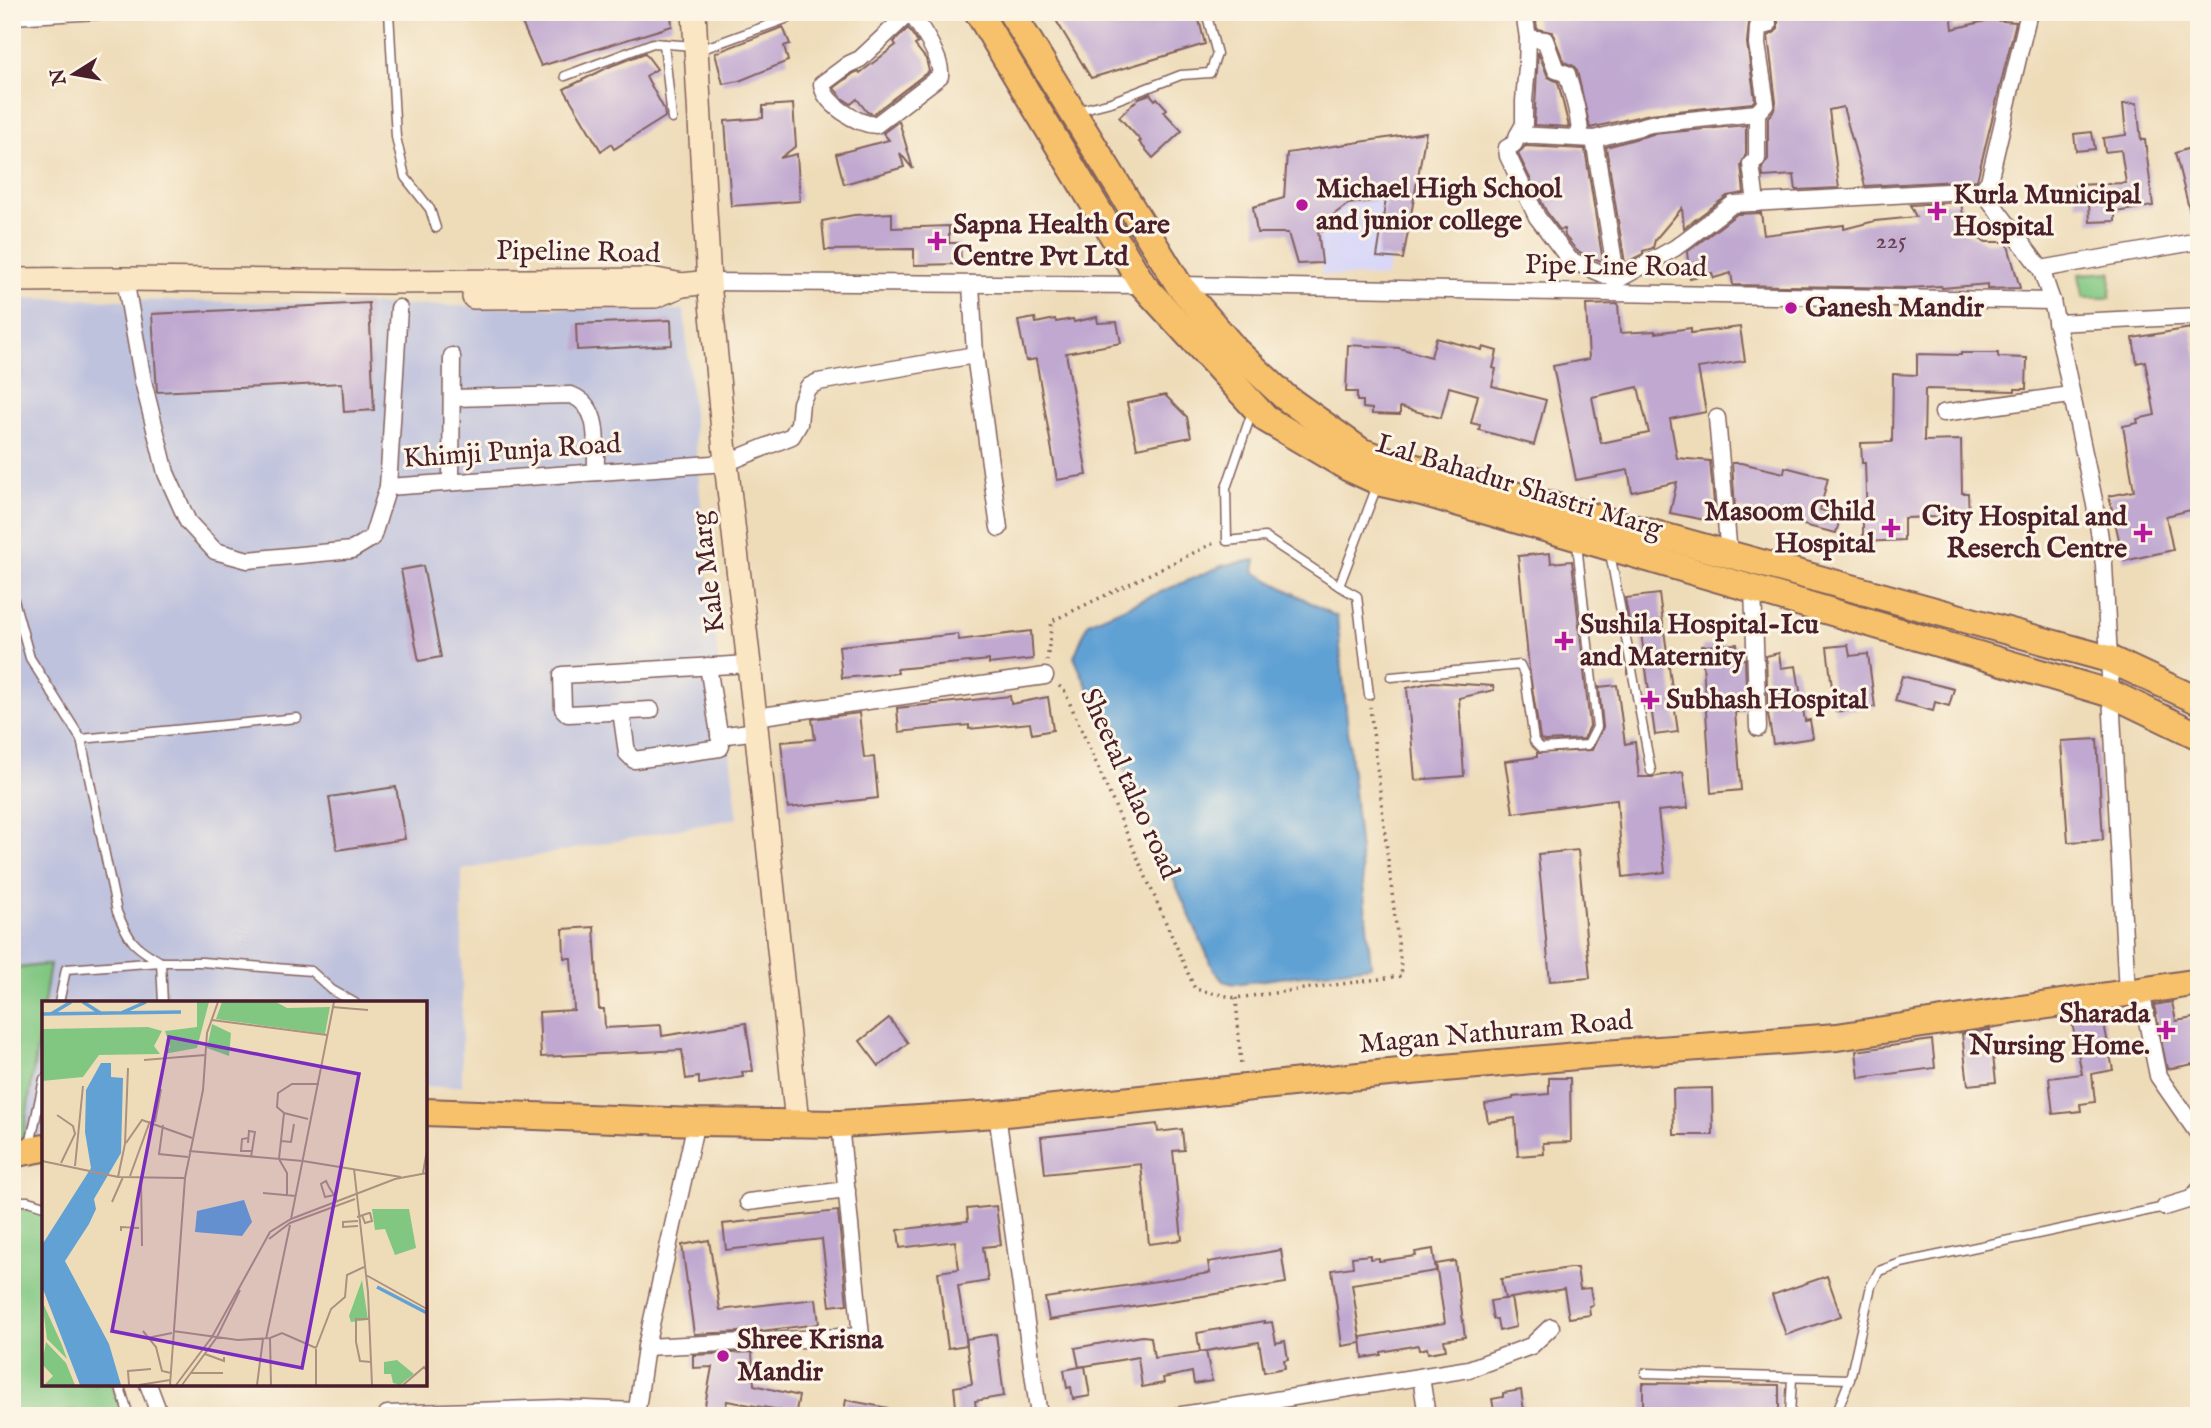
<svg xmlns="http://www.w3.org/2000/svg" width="2211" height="1428" font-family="'IM FELL English',serif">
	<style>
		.built { fill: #d8d7f8 }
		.industrial { fill: #bfc2dd }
		.green { fill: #81c782; stroke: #667356; stroke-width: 2 }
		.water { fill: #61a1d4; stroke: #566080; stroke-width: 2 }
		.building { fill: #c0a8d0; fill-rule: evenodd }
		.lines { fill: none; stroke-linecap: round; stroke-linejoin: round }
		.lane-casing { stroke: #83615d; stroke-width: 11 }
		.street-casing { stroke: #83615d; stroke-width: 19 }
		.secondary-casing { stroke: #83615d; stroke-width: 26 }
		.primary-casing { stroke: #83615d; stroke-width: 30 }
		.path { stroke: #83615d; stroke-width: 3.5; stroke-dasharray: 2 5; stroke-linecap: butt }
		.lane { stroke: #fff; stroke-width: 8 }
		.street { stroke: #fff; stroke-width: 16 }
		.secondary { stroke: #fbe6c4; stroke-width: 23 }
		.primary { stroke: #f6c16b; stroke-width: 26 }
		.poi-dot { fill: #b5179e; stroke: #fcf5e5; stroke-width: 2.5 }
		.labels { text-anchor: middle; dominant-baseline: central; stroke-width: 6; stroke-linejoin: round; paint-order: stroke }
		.number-label { font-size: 24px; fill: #684154 }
		.poi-label { font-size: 28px; font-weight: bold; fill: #4a1f2b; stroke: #fcf5e5; text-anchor: start }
		.street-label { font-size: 28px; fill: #4a1f2b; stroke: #fcf5e5 }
		.inset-river { fill: none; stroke: #61a1d4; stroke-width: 3.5 }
		.inset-road { fill: none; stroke: #ac9080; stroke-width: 2 }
		.view { fill: #7b2cbf; fill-opacity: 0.15; stroke: #7b2cbf; stroke-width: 3.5 }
		.inset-edge { fill: none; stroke: #4a1f2b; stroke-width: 3.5 }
	</style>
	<rect width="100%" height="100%" fill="#fcf5e5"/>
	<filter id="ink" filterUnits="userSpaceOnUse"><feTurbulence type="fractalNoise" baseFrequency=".0143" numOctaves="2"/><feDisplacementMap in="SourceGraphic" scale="14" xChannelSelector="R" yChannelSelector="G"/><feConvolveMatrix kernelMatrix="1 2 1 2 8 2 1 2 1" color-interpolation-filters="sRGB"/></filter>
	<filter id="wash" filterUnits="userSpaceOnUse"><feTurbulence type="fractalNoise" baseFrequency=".00686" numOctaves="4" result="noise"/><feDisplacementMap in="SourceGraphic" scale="28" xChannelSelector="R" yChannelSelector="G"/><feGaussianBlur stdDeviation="1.57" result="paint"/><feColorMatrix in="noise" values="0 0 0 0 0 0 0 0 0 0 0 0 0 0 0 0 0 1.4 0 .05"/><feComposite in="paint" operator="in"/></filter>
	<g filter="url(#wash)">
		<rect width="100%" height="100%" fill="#eedcb9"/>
		<polygon class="built" points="1386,199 1377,257 1391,258 1386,277 1322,275 1318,230 1324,222 1348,204"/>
		<g class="industrial">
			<polygon points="12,298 684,310 707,573 738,818 462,870 462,1086 425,1087 425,1003 44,1003 50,964 12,969"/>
			<polygon points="44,1003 44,1134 23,1138"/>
		</g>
		<g class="green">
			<polygon points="2111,272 2110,298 2083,298 2079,274"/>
			<polygon points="50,964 23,1138 12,1139 12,969"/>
			<polygon points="12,1209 35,1210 44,1214 44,1384 112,1384 122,1416 97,1416 72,1410 53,1416 12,1416"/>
		</g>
		<polygon class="water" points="1256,560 1254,572 1337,617 1371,966 1234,984 1223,981 1214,970 1074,657 1088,623 1224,565"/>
		<g id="blocks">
			<g class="building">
				<polygon points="517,12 671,12 672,26 541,66"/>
				<polygon points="1051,12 1197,12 1205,44 1091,78"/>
				<polygon points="1535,12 1586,12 1586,16 1603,12 1757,12 1757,17 1749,23 1747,43 1755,100 1752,103 1650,114 1590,128 1577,71 1574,66 1564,62 1552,32 1537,29"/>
				<polygon points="1778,12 1951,12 1953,29 1989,20 2016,22 1977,180 1865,186 1843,107 1829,110 1839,188 1796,190 1794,175 1763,177 1762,168 1768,159 1768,117 1774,110 1776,102 1768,36 1774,33 1778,29"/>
				<polygon points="783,27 790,44 784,46 788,61 739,81 723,84 715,53"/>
				<polygon points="908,28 918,43 915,45 926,59 929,71 873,114 867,112 857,99 851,104 842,98 834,88 854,73 859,71 860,73 896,45 894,42"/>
				<polygon points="1538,52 1548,77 1558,82 1569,127 1534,125"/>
				<polygon points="645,53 657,69 646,76 664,109 665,117 614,149 611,144 601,151 564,89 611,66"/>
				<polygon points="1150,94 1155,100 1157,98 1167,109 1164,112 1182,131 1153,158 1139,142 1141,141 1119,117 1139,98"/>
				<polygon points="2137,103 2141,140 2145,140 2153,206 2115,212 2115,221 2090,222 2089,204 2076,204 2075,185 2126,183 2121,150 2105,152 2103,138 2126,135 2123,104"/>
				<polygon points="793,104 796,146 780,158 797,154 800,201 731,206 725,121 763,118 763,106"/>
				<polygon points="899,121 913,169 900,153 904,167 844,184 836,154 889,140 883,133"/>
				<polygon points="1746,125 1746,154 1741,165 1744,193 1727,196 1684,228 1682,208 1655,240 1653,248 1643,251 1643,254 1625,263 1606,147 1653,134"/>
				<polygon points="1426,132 1403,259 1377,257 1386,199 1348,204 1324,222 1324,231 1318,230 1322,263 1297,264 1288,233 1257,233 1253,207 1284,198 1287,153"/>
				<polygon points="2092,132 2095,149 2076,151 2074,134"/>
				<polygon points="2199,145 2199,224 2193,224 2175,153"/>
				<polygon points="1525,146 1585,149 1603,262 1577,251 1565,236 1564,229 1560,230 1546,211 1518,154"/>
				<polygon points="1961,202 1966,233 1986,242 2007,242 2020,288 1987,289 1988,284 1942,288 1941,286 1908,288 1733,285 1731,273 1714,278 1712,273 1690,278 1687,252 1737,214 1761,213 1764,235 1844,225 1844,229 1875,221 1916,217 1910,205"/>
				<polygon points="892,213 892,228 949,226 949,243 960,243 961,264 914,265 914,249 825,250 822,221 854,215"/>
				<polygon points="369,303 374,410 344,412 342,383 157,392 152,314"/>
				<path d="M1618 304 1620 333 1655 331V333L1691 328V333L1740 327 1745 361 1698 368 1706 412 1670 419 1677 458 1710 461 1714 503 1709 502 1705 520 1670 513 1677 482 1632 492 1628 470 1576 480 1553 366 1589 359 1586 305ZM1638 387 1649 433 1601 443 1592 397Z"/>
				<polygon points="1097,317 1098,323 1117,322 1121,343 1066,353 1087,475 1057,480 1036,359 1026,361 1018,321 1035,318 1036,323 1055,319 1056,322 1073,319 1074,322"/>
				<polygon points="671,320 672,345 577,350 576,324"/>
				<polygon points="2191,328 2199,370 2199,508 2166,516 2173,550 2124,561 2109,496 2134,491 2123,426 2138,423 2137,419 2155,415 2145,361 2137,363 2133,338"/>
				<polygon points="1436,338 1482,350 1483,347 1497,351 1493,368 1496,369 1492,386 1546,400 1534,445 1479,430 1480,425 1471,423 1478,395 1449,387 1441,418 1400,407 1400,415 1372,414 1372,409 1363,408 1363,401 1357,401 1357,392 1346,392 1348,345 1399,348 1431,357"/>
				<polygon points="1961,353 1998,353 1998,357 2027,358 2026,389 2015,389 2015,391 1925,389 1924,441 1961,440 1962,493 1968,493 1969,516 1904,518 1904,540 1863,542 1863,520 1867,521 1865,463 1862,463 1861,443 1892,442 1893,374 1917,375 1917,354 1961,355"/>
				<polygon points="1165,395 1187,417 1191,437 1137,448 1127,403"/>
				<polygon points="1732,463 1741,463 1784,473 1785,467 1828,478 1820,510 1841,515 1836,533 1735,508"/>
				<polygon points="1550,553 1551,563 1572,561 1590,726 1584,739 1544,741 1540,738 1529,668 1518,556"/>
				<polygon points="423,566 441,657 419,661 401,570"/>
				<polygon points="1659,594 1678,732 1655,735 1640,625 1630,626 1625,598"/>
				<polygon points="1031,631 1033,659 989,664 989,660 897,669 898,673 842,678 839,646 958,634 959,640"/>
				<polygon points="1737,644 1738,660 1745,659 1747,711 1735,712 1741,790 1711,793 1702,646"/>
				<polygon points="1848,645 1850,656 1868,654 1875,707 1835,712 1827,647"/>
				<polygon points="1779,653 1781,668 1796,666 1805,721 1810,720 1813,738 1773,744 1768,714 1766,656"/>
				<polygon points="1902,676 1954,689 1949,706 1935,702 1933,711 1895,701"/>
				<polygon points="1432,682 1493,686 1494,690 1459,698 1464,776 1415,780 1407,688"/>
				<polygon points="1617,685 1625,744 1635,742 1639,777 1652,777 1683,772 1688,808 1658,811 1665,872 1623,877 1617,799 1513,813 1505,761 1537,757 1537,753 1592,750 1603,727 1599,687"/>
				<polygon points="1010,696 1011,704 1048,697 1053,730 1032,734 1030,723 969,729 969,725 899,732 897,708"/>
				<polygon points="859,713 864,758 874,757 878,798 788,808 781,742 815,739 812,719"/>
				<polygon points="2097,739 2103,840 2068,842 2061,741"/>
				<polygon points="396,787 405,839 337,850 329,797"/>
				<polygon points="1578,850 1590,978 1550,981 1538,854"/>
				<polygon points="594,927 599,1009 604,1009 605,1028 661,1025 662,1036 746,1023 753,1071 742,1072 743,1077 699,1084 699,1077 686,1079 682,1050 541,1057 539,1012 574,1010 571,958 564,958 563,929"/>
				<polygon points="2172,1002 2176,1021 2199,1017 2199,1063 2167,1069 2154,1005"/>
				<polygon points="2102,1013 2113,1070 2092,1074 2095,1102 2080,1104 2081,1111 2053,1114 2049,1078 2082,1074 2071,1017"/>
				<polygon points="889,1018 908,1043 879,1066 860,1041"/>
				<polygon points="1990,1030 1996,1082 1968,1085 1962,1034"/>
				<polygon points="1932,1040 1935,1068 1859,1078 1856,1051"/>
				<polygon points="1549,1078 1570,1078 1571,1142 1543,1143 1544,1154 1518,1156 1515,1118 1488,1122 1485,1104 1513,1099 1513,1097 1549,1094"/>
				<polygon points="1712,1088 1713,1135 1674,1135 1673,1089"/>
				<polygon points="1157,1124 1158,1132 1182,1129 1184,1150 1173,1151 1182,1240 1149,1244 1141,1164 1045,1174 1041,1137"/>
				<polygon points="996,1206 1001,1245 983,1247 988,1281 958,1286 967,1345 948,1348 938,1272 959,1269 955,1241 900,1248 898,1230 968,1221 967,1209"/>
				<polygon points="838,1211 847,1304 830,1306 822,1239 726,1250 723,1224"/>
				<polygon points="709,1240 720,1310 816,1299 819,1324 761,1331 694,1334 682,1245"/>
				<polygon points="1433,1249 1436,1271 1352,1284 1361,1343 1342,1346 1332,1270 1353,1267 1352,1257 1370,1255 1370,1259 1379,1258 1379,1261 1416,1256 1415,1252"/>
				<polygon points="1281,1250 1286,1283 1049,1320 1045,1298 1210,1273 1208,1262"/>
				<polygon points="1455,1261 1465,1337 1444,1340 1446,1350 1428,1353 1427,1348 1419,1350 1418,1345 1381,1352 1381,1355 1363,1358 1361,1337 1445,1323 1436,1264"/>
				<polygon points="1569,1268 1577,1268 1580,1289 1590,1288 1593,1305 1589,1306 1590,1315 1569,1318 1564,1289 1505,1299 1501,1279"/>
				<polygon points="1827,1276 1841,1316 1786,1335 1772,1295"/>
				<polygon points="1511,1298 1516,1327 1499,1331 1497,1319 1493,1319 1490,1301"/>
				<polygon points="1264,1321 1264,1323 1272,1322 1276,1343 1285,1341 1288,1359 1284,1360 1285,1368 1264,1372 1259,1342 1200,1352 1197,1333"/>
				<polygon points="996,1334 1004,1396 975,1401 977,1416 957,1416 954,1387 972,1384 966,1339"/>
				<polygon points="1142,1336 1151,1337 1154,1358 1206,1351 1212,1381 1194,1384 1192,1372 1163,1378 1164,1383 1142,1387 1138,1357 1079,1367 1075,1348"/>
				<polygon points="752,1352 754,1385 799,1396 795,1416 779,1416 780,1410 727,1401 724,1416 703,1416 712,1367 693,1368 693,1355"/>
				<polygon points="1085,1366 1090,1396 1073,1399 1071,1387 1067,1388 1064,1370"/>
				<polygon points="1643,1383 1779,1385 1779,1416 1643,1416"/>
				<polygon points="1521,1390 1524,1411 1495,1416 1492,1399 1503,1397 1503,1393"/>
				<polygon points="846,1400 888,1408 887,1416 843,1416"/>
			</g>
		</g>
	</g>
	<g filter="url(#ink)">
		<use href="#blocks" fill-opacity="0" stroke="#83615d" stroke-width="2"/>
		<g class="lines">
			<defs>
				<g id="lane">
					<polyline points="389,12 396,137 405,177 430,209 436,228"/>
					<polyline points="12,20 97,15 115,12"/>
					<polyline points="664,44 672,119"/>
					<polyline points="565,76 653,43 708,47 791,17"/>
					<polyline points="1076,111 1111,102 1181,75 1210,73 1217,54 1206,12"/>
					<polyline points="1252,412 1226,488 1227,541 1265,537 1339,586"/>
					<polyline points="1610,553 1651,771"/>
					<path d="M12 593 30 658 81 739 117 912C130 942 133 946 161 962"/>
					<polyline points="1391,677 1520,665 1525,676 1534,741 1541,748 1588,745 1597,727 1577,544"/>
					<polyline points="1369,695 1357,596 1339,586 1377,486"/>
					<polyline points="81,739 297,718"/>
					<polyline points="59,1003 66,969 161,962"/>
					<polyline points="163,1003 161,962 202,962 311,971 332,990 355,1003"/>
					<polyline points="30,1145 44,1079"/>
					<polyline points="12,1201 28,1201 44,1206"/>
					<polyline points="1645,1373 1850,1379"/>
					<polyline points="119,1384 129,1416"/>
					<polyline points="1790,1416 1792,1378"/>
					<polyline points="1835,1416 1850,1379 1871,1286 1879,1271 1901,1263 2165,1207"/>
				</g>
				<g id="street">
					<path d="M910 12C920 26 943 59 940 76L876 125C857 124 824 104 822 84L849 64 860 59Z"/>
					<polyline points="2029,12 1989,181 1982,190 2041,269 2052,301 2095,505 2104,565 2127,993"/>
					<path d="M1528 38 1545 40 1556 70 1567 74C1573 95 1580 116 1580 138"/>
					<polyline points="1757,113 1766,103 1757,44 1758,27 1768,25 1767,12"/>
					<polyline points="1518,135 1524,124 1524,101 1527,67 1528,38 1524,12"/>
					<polyline points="1594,139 1651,124 1757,113 1757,159 1751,164 1756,203"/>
					<polyline points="2041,269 2199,241"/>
					<polyline points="125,279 143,381 166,473 188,522 215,551 248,560 352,550 372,538 388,487 726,463 792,436 799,424 801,403 808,387 818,382 975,355"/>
					<polyline points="1617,280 1570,260 1537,217 1508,156 1507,148 1514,144 1518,135 1594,139 1617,280 1675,248 1733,204 1982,190"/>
					<polyline points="709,282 1143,285"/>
					<polyline points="971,284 975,355 999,528"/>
					<polyline points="1179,285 2052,301"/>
					<polyline points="2056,323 2199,316"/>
					<path d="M453 398 571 395C602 407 595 443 596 472"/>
					<polyline points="1943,413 2070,395"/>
					<polyline points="1717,418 1729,555"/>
					<polyline points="451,482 452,356"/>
					<polyline points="388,487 399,308"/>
					<polyline points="1753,589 1758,728"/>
					<polyline points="651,710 568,714 563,709 562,675 749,664"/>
					<polyline points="621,711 627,753 634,760 720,748 721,746 708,666"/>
					<polyline points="755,717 1045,676"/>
					<polyline points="719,736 757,731"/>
					<polyline points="2141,991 2158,1076 2199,1135"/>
					<polyline points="997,1114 1039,1416"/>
					<polyline points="748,1202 847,1190"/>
					<polyline points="2165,1207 2191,1199 2199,1190"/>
					<polyline points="646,1347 861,1336 840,1124"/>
					<polyline points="1421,1377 1427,1416"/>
					<polyline points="148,1384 160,1416"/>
					<polyline points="387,1414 559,1408 637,1411"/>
					<polyline points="636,1416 646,1347 696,1122"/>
					<polyline points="1176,1416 1469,1369 1531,1346 1551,1327"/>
				</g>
				<g id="secondary">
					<polyline points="694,12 709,282 726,463 755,717 797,1123"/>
					<polyline points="12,280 125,279 389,282 656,280 682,285 709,282"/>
					<polyline points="474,297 655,296 682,285"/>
				</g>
				<g id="primary">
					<polyline points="978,12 1143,285 1266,419 1349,468 1382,483 1422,492 2112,694 2199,736"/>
					<polyline points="1011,12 1179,285 1236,351 1285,397 1362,452 1394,462 2109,659 2199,701"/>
					<polyline points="425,1112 696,1122 840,1124 997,1114 1378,1074 1577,1056 1837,1037 2199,982"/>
					<polyline points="12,1154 44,1148"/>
				</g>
			</defs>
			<use href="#lane" class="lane-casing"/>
			<use href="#street" class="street-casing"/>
			<use href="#secondary" class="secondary-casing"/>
			<use href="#primary" class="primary-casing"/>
			<g class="path">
				<polyline points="1047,661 1052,621 1214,543"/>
				<polyline points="1059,686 1064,690 1195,989 1236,998 1402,976 1370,707"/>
				<polyline points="1236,998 1241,1065"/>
			</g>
			<use href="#lane" class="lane"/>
			<use href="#street" class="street"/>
			<use href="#secondary" class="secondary"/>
			<use href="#primary" class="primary"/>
		</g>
	</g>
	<g class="poi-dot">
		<circle cx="1302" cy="205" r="7"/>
		<path d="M1933.5 200.5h7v7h7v7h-7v7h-7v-7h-7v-7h7z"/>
		<path d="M933.5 230.5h7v7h7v7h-7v7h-7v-7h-7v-7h7z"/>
		<circle cx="1791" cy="308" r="7"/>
		<path d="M1887.5 517.5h7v7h7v7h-7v7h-7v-7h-7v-7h7z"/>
		<path d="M2139.5 522.5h7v7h7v7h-7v7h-7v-7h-7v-7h7z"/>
		<path d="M1560.5 630.5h7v7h7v7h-7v7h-7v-7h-7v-7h7z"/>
		<path d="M1646.5 689.5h7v7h7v7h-7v7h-7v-7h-7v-7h7z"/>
		<path d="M2162.5 1019.5h7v7h7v7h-7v7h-7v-7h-7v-7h7z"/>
		<circle cx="723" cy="1356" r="7"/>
	</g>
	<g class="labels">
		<g class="number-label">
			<text x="1891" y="241">225</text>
		</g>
		<g class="poi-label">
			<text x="1316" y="189">Michael High School<tspan x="1316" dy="32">and junior college</tspan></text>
			<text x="1953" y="195">Kurla Municipal<tspan x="1953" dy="32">Hospital</tspan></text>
			<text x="953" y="225">Sapna Health Care<tspan x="953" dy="32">Centre Pvt Ltd</tspan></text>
			<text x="1805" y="308">Ganesh Mandir</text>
			<text x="1875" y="512" text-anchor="end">Masoom Child<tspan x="1875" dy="32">Hospital</tspan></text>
			<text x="2127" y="517" text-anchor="end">City Hospital and<tspan x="2127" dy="32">Reserch Centre</tspan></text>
			<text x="1580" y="625">Sushila Hospital-Icu<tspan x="1580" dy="32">and Maternity</tspan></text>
			<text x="1666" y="700">Subhash Hospital</text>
			<text x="2150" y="1014" text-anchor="end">Sharada<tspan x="2150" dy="32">Nursing Home.</tspan></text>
			<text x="737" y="1340">Shree Krisna<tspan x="737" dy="32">Mandir</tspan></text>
		</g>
		<g class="street-label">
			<text transform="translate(578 253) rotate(1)">Pipeline Road</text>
			<text transform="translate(1616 267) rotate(1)">Pipe Line Road</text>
			<text transform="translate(512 452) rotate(-4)">Khimji Punja Road</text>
			<text transform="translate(1519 487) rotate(17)">Lal Bahadur Shastri Marg</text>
			<text transform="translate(709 572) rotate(-97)">Kale Marg</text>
			<text transform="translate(1129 784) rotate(66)">Sheetal talao road</text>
			<text transform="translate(1496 1033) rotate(-5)">Magan Nathuram Road</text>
		</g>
	</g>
	<g transform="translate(42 1001)">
		<rect width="385" height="385" fill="#eedcb9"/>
		<path d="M155 1H167L155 47 122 53 128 46 123 30 155 26ZM180 1H234L245 7 288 6 283 33 174 18ZM170 23 189 32 187 55 165 47ZM106 26 120 30 112 45 118 53 57 54 41 76 0 80V28ZM330 208H367L374 247 353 254 343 228 333 229ZM320 279 326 319 309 321 307 315ZM0 300 20 344 25 358 5 338ZM4 341 24 362 33 384H2L11 375 0 363ZM355 359 372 373 358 384 351 382 349 373H342V361Z" fill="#81c782"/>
		<path d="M59 62H69V76L81 77 79 152 52 198 54 208 47 223 23 260 67 343 79 384H38L1 288 0 244 49 167 43 131 44 89ZM202 199 210 221 200 235 153 231 155 210Z" fill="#61a1d4"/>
		<path class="inset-river" d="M41 1 60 13M79 12 104 1M0 13 139 11M9 13 29 1M335 286 385 312"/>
		<path class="inset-road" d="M290 6 326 9M170 19 285 34M102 59 163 54M242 112 266 118M15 114 31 125 33 133 19 162M113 121 119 88M121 124 117 153 146 156M206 137 200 138 199 150H209M239 140 249 141 252 123M84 142 100 119 150 137M206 142 207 130 213 131 209 156M147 150 261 160 359 176M0 160 76 176 142 177M33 165 41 85M312 168 326 291 330 384M381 172 385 149M88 175 108 120M99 175 100 245M76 176 83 143 86 67M221 192 254 195M245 194V172L237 158 242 112 235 106 236 92 250 83H277M292 194 283 196 279 183 284 180 287 186 292 194 295 201M70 201 81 176M315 216 327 212H328L330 220 323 222 320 214M249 218 292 1M316 220 301 221V226L316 225M79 230V226L97 227M227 238 248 222 313 198M324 274 385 308M327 318H314V341L318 360 329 361M101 330 114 346 120 370 129 372M131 330 196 339 228 337 240 332 274 347M105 337 130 332M228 337 229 384M224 338 248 224M274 347 289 308 303 296 305 274 322 266M274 348V384M163 353 182 360V356M149 372H181M87 384 86 370 109 368M97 384 128 379M128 384 143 177 161 89 165 32 176 1M134 384 170 336 228 231 249 218 353 178 385 172M140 384 175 336 198 289M215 384 221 338M361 384 382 366 385 370"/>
		<path class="view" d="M127 36 317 73 260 367 70 330Z"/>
		<rect width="385" height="385" class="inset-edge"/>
	</g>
	<rect width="2211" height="1428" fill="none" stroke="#fcf5e5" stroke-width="42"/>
	<g transform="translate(74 74) rotate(259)" stroke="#fcf5e5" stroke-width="5" paint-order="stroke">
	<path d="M0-5L12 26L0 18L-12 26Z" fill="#4a1f2b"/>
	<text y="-10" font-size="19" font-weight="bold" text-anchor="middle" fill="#4a1f2b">N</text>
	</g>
</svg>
